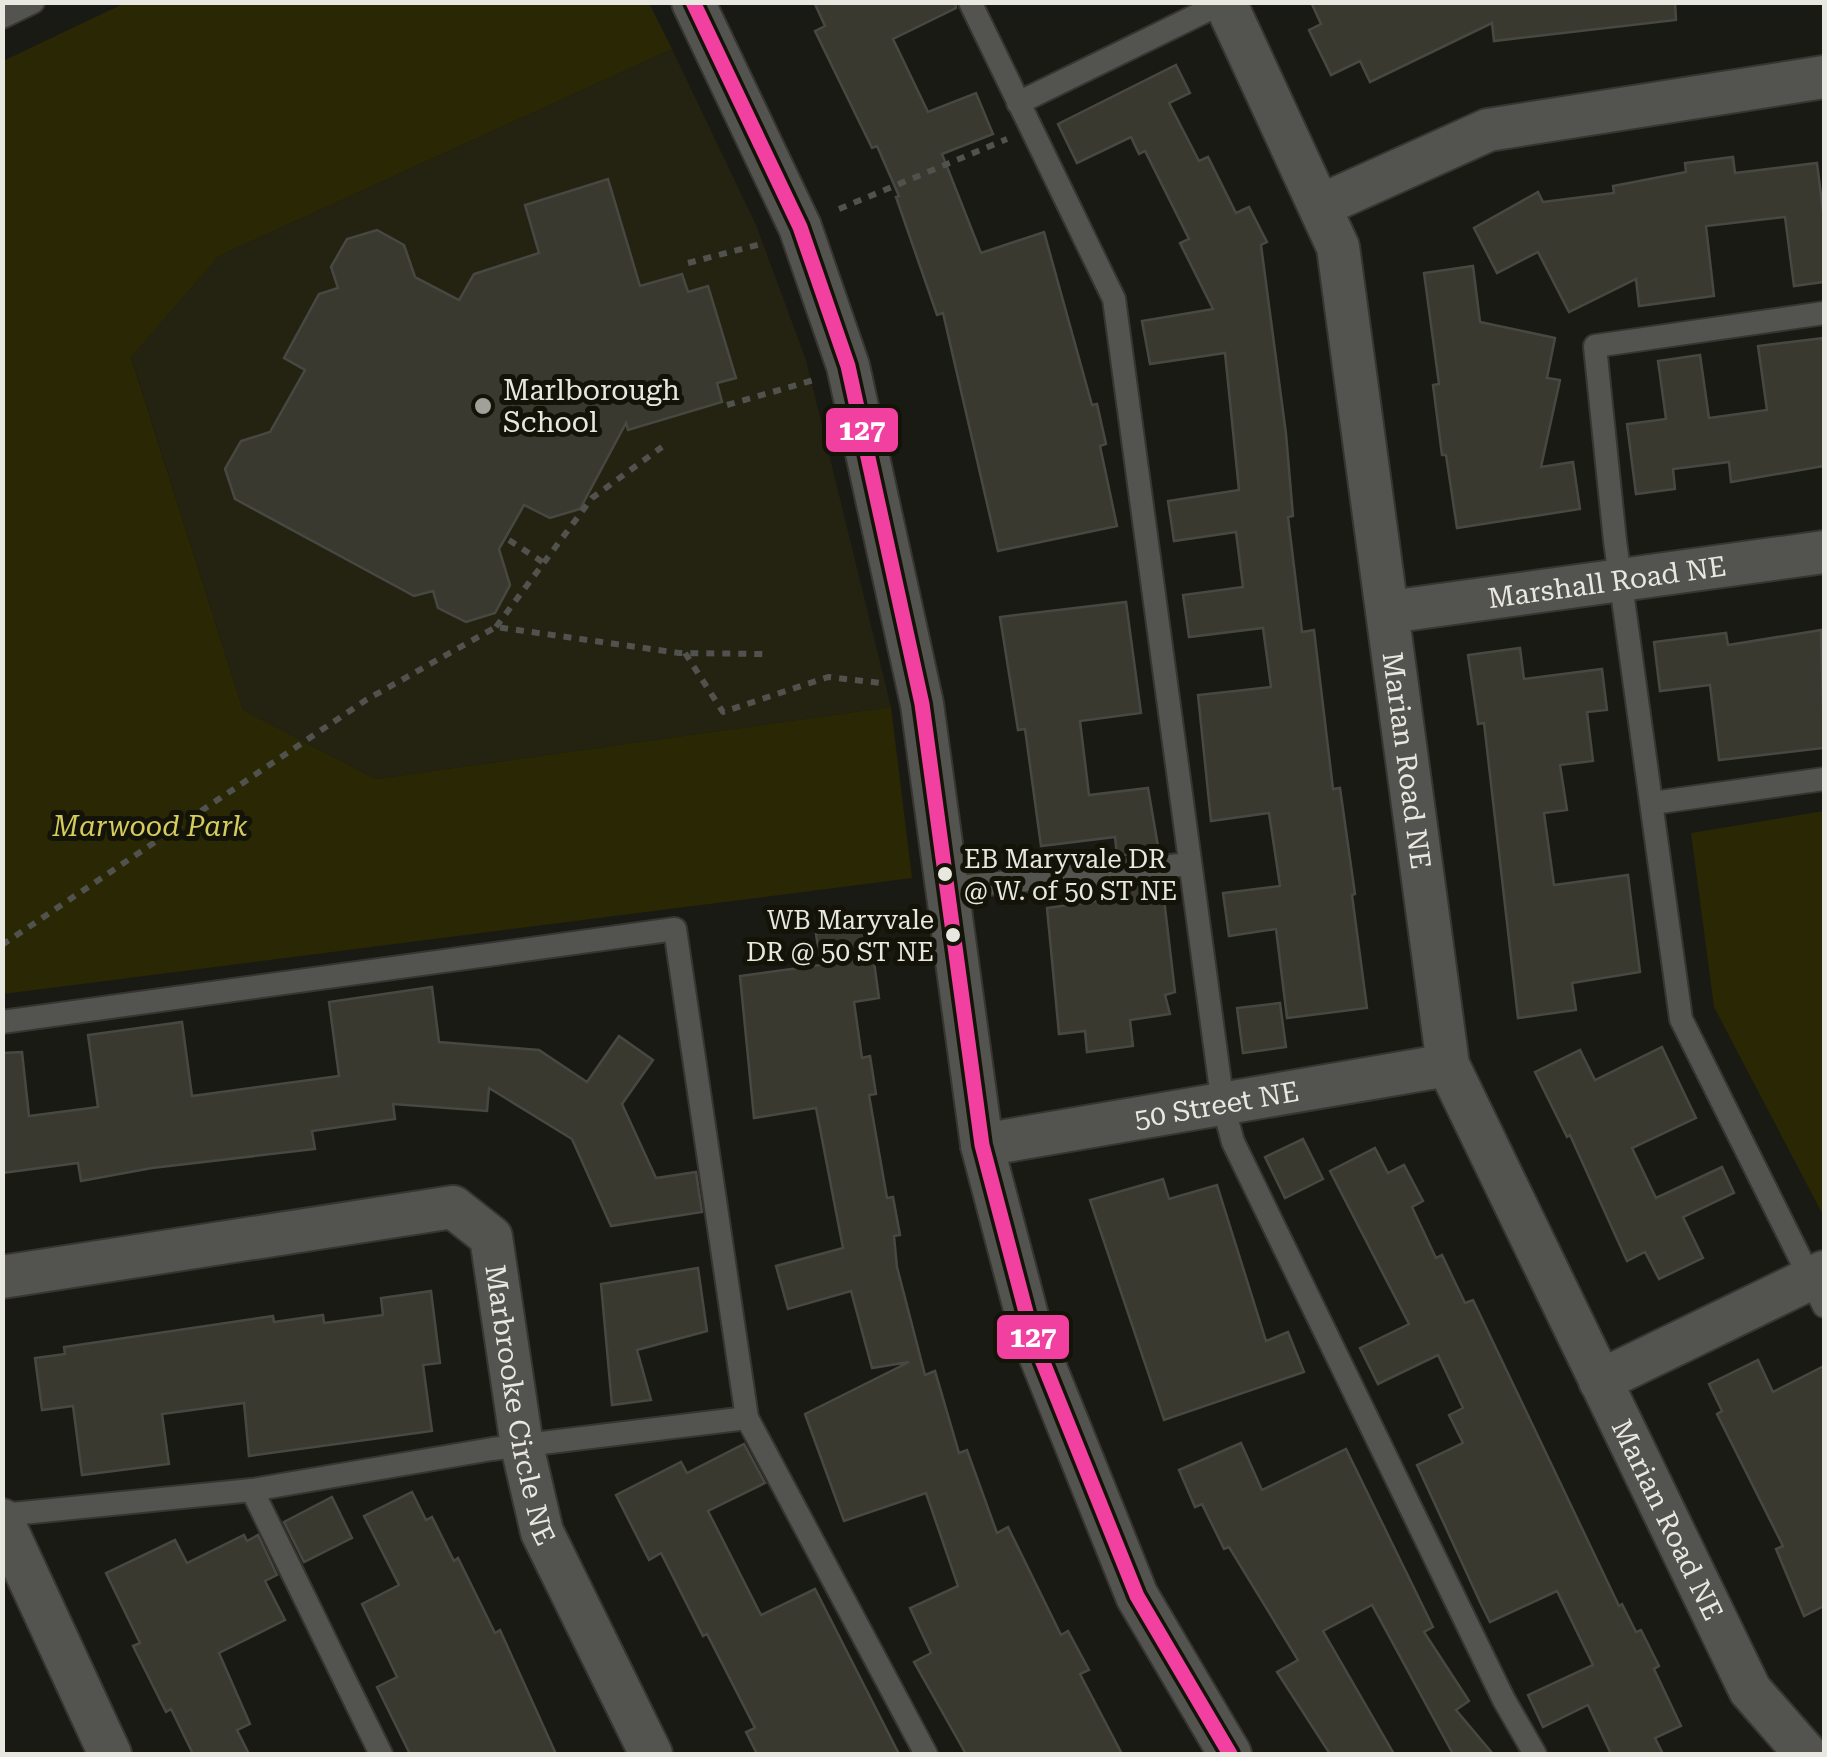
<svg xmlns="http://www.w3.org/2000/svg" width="1827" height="1757" font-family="'Roboto Serif',serif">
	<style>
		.built { fill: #242211 }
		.green { fill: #2a2704 }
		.building { fill: #3a392f; stroke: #484843; stroke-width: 2.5 }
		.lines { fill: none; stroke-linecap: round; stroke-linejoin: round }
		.service-casing { stroke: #363531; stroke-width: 26 }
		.minor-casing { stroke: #363531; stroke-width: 46 }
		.path { stroke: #51514d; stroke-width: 6; stroke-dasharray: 8 8; stroke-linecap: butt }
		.service { stroke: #53534f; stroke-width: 22 }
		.minor { stroke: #53534f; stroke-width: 42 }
		.bus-1-casing { stroke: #141308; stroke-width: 22 }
		.bus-1 { stroke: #f240a1; stroke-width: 15 }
		.poi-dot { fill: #a1a099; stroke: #141308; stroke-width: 4 }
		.bus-dot { fill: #e9e8e0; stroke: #141308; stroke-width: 4 }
		.labels { text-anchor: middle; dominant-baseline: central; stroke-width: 10; stroke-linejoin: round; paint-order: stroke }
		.bus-label { font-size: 26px; fill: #e9e8e0; stroke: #141308; text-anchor: start }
		.poi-label { font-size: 28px; fill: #e9e8e0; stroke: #141308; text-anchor: start }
		.street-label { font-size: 28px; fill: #e9e8e0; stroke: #141308 }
		.park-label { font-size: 28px; font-style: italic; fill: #d5cc5e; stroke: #141308 }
		.line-badge { stroke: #141308; stroke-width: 4 }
		.badge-label { font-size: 28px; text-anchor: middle; font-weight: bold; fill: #fff }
	</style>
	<rect width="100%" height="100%" fill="#1a1a14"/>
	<polygon class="built" points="672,49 756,225 806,360 891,707 376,779 243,710 131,356 219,256"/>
	<g class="green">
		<polygon points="125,3 649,3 672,49 219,256 131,357 243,710 376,779 891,707 912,878 3,994 3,61"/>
		<polygon points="1824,811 1824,1217 1714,1007 1691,833"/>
	</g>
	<g class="building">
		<polygon points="814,2 955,2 956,8 893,39 928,112 976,93 993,134 942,154 981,253 1044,232 1092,405 1097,404 1106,444 1100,446 1117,526 998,551 943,313 937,315 896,197 899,196 877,146 872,148 815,31 825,26"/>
		<polygon points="1311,2 1675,2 1676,20 1494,41 1492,23 1370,82 1360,61 1331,75 1309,30 1321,24"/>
		<polygon points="1176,65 1190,93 1169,103 1199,161 1208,157 1236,213 1249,207 1267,242 1261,245 1286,434 1293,516 1288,517 1302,632 1314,630 1333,789 1340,788 1355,894 1352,895 1367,1008 1287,1018 1276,929 1229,936 1223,893 1280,886 1269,813 1211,821 1198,695 1271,687 1263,628 1189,637 1183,595 1243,587 1236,532 1174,541 1168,501 1239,490 1225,353 1150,364 1142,321 1213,309 1180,243 1189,239 1145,151 1139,154 1131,137 1077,163 1058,124"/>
		<polygon points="1733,157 1735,173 1817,163 1824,219 1824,282 1794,286 1785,217 1706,226 1714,296 1639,306 1636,279 1569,312 1538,252 1497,273 1474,228 1538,192 1543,202 1614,193 1613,186 1686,172 1685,163"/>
		<polygon points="608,179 640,286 682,274 688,292 708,286 736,378 717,383 722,402 628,430 626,423 580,509 550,518 524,505 499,549 510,585 495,613 466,622 438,608 433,591 414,596 235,499 225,469 241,441 270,432 305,370 284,358 319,294 338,288 331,267 347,239 377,230 404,245 415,277 459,300 474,274 539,253 525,205"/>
		<polygon points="1473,266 1480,322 1555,338 1547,378 1560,380 1541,467 1573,462 1580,509 1457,528 1446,455 1442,455 1433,385 1439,384 1424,273"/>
		<polygon points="1824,338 1824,466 1731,482 1729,462 1673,469 1675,489 1636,494 1627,424 1666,419 1658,361 1700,355 1709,418 1767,410 1758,346"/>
		<polygon points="1126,602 1141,713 1080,721 1089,795 1148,788 1159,852 1117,856 1115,837 1041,846 1025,729 1018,730 1000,617"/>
		<polygon points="1821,630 1824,748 1719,760 1710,685 1660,691 1654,642 1726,633 1728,645"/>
		<polygon points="1520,648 1524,679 1602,669 1607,710 1587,712 1593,761 1560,765 1567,810 1544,813 1554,885 1628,875 1640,972 1572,983 1576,1010 1518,1018 1484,723 1478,724 1468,655"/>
		<polygon points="1162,882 1175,992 1165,995 1170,1014 1130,1020 1133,1046 1087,1052 1085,1031 1059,1034 1047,908 1120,898 1121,886"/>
		<polygon points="869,926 879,998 854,1002 862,1058 870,1056 876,1094 869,1095 887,1198 893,1197 900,1235 894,1236 897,1267 925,1375 935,1371 959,1453 967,1450 997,1533 1008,1527 1061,1635 1068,1631 1089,1670 1080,1674 1122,1754 966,1754 914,1662 931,1653 910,1608 958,1586 926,1493 844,1521 805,1414 909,1362 872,1368 851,1291 788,1309 776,1266 843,1248 816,1108 754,1118 740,976 821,965 816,934"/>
		<polygon points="432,987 439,1042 539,1050 587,1082 619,1036 653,1060 622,1104 656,1178 696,1172 702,1212 611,1226 572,1139 489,1088 487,1111 393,1104 395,1119 312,1131 315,1149 152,1168 81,1181 78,1163 2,1173 2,1053 22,1052 29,1116 98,1107 88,1035 182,1022 192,1096 339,1076 329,1002"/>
		<polygon points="1280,1003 1286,1047 1243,1053 1237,1008"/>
		<polygon points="1662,1047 1696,1118 1632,1148 1656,1198 1722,1167 1734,1193 1683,1217 1703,1258 1659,1279 1645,1252 1627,1261 1570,1135 1567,1137 1535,1072 1580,1050 1595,1080"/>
		<polygon points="1303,1139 1323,1179 1285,1198 1265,1157"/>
		<polygon points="1375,1148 1388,1173 1404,1165 1423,1201 1412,1207 1436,1258 1442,1255 1465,1303 1473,1300 1619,1606 1622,1604 1636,1632 1641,1630 1659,1666 1654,1669 1681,1726 1655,1738 1663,1754 1611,1754 1588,1705 1543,1727 1528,1695 1593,1665 1557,1591 1490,1622 1480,1602 1417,1465 1463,1443 1449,1415 1463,1408 1438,1355 1378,1384 1360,1348 1409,1324 1330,1171"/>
		<polygon points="1163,1179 1169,1199 1217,1185 1266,1341 1288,1332 1304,1372 1164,1420 1090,1200"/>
		<polygon points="698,1268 707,1331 637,1350 651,1400 612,1405 601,1284"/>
		<polygon points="431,1291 440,1363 423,1365 432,1431 249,1456 244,1403 162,1414 169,1464 82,1475 73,1406 42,1410 35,1358 65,1354 64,1347 273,1316 274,1322 323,1315 324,1323 383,1315 381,1298"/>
		<polygon points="1758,1360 1773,1392 1824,1366 1824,1606 1804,1616 1776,1549 1783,1546 1717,1414 1722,1411 1709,1384"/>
		<polygon points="1241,1443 1262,1490 1346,1449 1433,1627 1424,1632 1469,1701 1456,1710 1493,1754 1453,1754 1372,1605 1323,1631 1394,1754 1330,1754 1277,1672 1298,1660 1229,1547 1224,1549 1202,1504 1195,1507 1179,1470"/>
		<polygon points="744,1444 765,1483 708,1511 761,1615 815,1589 899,1754 757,1754 746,1732 755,1728 707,1634 703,1636 661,1553 649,1560 616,1495 681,1462 687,1473"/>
		<polygon points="412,1492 426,1520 432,1517 454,1561 458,1558 495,1633 500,1630 556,1754 410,1754 377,1687 397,1677 362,1604 399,1585 364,1516"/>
		<polygon points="332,1497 352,1538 304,1562 284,1522"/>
		<polygon points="244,1535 247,1541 258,1535 277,1575 265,1581 285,1620 219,1653 250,1724 237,1730 249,1754 193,1754 171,1709 166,1712 133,1646 140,1643 106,1573 175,1540 187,1563"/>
	</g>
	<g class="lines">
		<defs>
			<g id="service">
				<polyline points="970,2 1114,299 1223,1105 1233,1142 1504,1700 1535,1754"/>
				<polyline points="2,17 33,2"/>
				<polyline points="1018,103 1224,2"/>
				<polyline points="1824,313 1595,346 1615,541 1681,1019 1824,1306"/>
				<polyline points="1653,803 1824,779"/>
				<polyline points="947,888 1190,864"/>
				<polyline points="2,1022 675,929 747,1418 926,1754"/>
				<polyline points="252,1490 381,1754"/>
				<polyline points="2,1515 252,1490 492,1449 747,1418"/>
			</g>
			<g id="minor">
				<polyline points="693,2 800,227 848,366 922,704 982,1145 1032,1335 1137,1596 1230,1754"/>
				<path id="s1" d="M1225 2 1338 247 1448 1065 1750 1690 1806 1754"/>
				<polyline points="1322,205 1488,130 1824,77"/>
				<path id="s2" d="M1389 612 1824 552"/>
				<path id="s3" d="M982 1145 1448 1065"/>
				<path id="s4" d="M2 1277 453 1207 491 1237 522 1446 542 1532 651 1754"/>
				<polyline points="1600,1381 1824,1272"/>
				<polyline points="2,1520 110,1754"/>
			</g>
		</defs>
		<use href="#service" class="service-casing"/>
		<use href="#minor" class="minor-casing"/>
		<g class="path">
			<polyline points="839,209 1007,139"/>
			<polyline points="688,263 765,243"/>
			<polyline points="727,405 814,380"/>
			<polyline points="509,540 544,563"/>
			<polyline points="496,627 592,498 662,447"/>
			<polyline points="685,653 723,712 828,677 881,683"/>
			<polyline points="2,945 366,700 496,627 679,653 765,654"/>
		</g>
		<use href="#service" class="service"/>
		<use href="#minor" class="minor"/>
		<defs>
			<polyline id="bus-1" points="693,2 800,227 848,366 922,704 982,1145 1032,1335 1137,1596 1230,1754"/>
		</defs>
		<use href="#bus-1" class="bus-1-casing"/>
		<use href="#bus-1" class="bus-1"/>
	</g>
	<circle class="poi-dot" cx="483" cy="406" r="10"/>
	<g class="bus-dot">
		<circle cx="945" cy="874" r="9"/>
		<circle cx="953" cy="935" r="9"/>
	</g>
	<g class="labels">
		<g class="bus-label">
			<text x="964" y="859">EB Maryvale DR<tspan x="964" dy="32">@ W. of 50 ST NE</tspan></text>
			<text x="934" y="920" text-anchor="end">WB Maryvale<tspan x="934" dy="32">DR @ 50 ST NE</tspan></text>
		</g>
		<g class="poi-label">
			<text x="503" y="390">Marlborough<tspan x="503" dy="32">School</tspan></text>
		</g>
		<g class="street-label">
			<text stroke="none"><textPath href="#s2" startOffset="220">Marshall Road NE</textPath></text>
			<text stroke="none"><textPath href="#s1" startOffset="788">Marian Road NE</textPath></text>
			<text stroke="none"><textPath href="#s3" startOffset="238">50 Street NE</textPath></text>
			<text stroke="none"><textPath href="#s4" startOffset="675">Marbrooke Circle NE</textPath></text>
			<text stroke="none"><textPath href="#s1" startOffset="1600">Marian Road NE</textPath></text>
		</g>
		<g class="park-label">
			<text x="150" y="826">Marwood Park</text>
		</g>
	</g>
	<g class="line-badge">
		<rect x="824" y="406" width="76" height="48" rx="10" fill="#f240a1"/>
		<rect x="995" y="1313" width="76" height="48" rx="10" fill="#f240a1"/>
	</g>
	<g class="badge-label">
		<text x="862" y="440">127</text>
		<text x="1033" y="1347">127</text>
	</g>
	<rect width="1827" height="1757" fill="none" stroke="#e9e8e0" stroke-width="10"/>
</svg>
